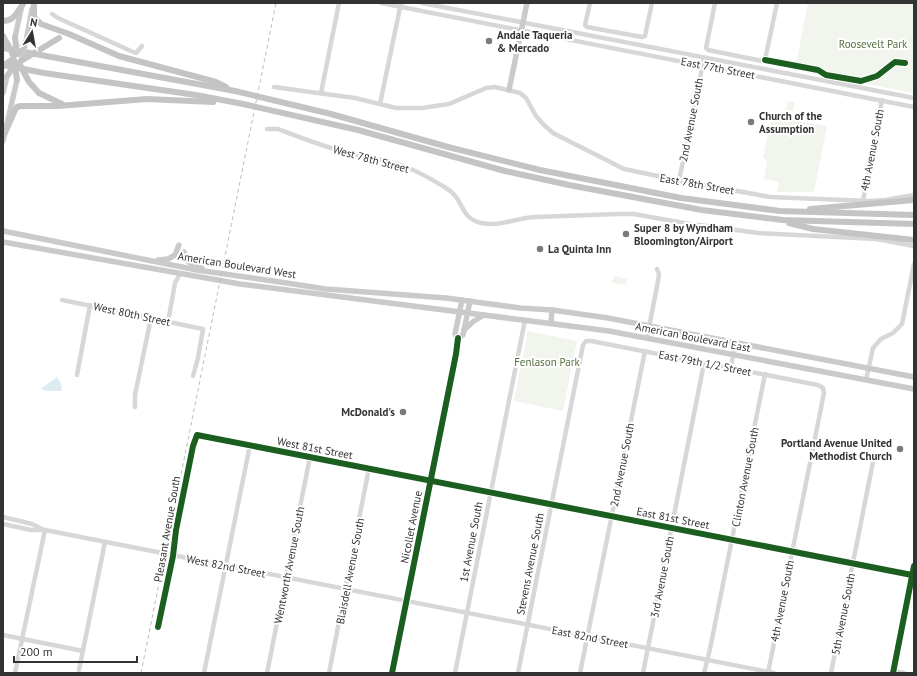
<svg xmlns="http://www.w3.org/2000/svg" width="917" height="676" font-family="'PT Sans',sans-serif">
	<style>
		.green { fill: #f1f5ed }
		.water { fill: #ddebf3 }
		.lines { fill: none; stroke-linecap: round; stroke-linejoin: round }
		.minor { stroke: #d7d7d7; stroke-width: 4.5 }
		.major { stroke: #cacaca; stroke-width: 5.5 }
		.highway { stroke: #c4c4c4; stroke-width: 6 }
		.rail { stroke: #bebebe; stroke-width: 1; stroke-dasharray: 4 3; stroke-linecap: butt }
		.major-bridge { stroke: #cacaca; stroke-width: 5.5 }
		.highway-bridge { stroke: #c4c4c4; stroke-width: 6 }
		.cycleway-casing { stroke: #fff; stroke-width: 8 }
		.cycleway { stroke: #1b5e20; stroke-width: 6 }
		.poi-dot { fill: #7a7a7a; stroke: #fff; stroke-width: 1.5 }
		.labels { text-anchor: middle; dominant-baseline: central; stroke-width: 4; stroke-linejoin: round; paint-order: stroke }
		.poi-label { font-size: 11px; font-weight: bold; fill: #333; stroke: #fff; text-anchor: start }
		.park-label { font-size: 11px; fill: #56703f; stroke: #fff }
		.street-label { font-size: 11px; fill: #333; stroke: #fff }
	</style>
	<rect width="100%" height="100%" fill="#fff"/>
	<g class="green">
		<polygon points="808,3 914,3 914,93 795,70"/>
		<polygon points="788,101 795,102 793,111 785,110"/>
		<polygon points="772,116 827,126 814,192 777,192 779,182 764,179 767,161 763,157"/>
		<polygon points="614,276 627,279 626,285 613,283 612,281"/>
		<polygon points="528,331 577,341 563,411 514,401"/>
	</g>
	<polygon class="water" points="57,377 61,383 62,391 47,391 41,389"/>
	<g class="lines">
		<g class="minor">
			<polyline points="381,3 914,107"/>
			<polyline points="422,3 914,98"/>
			<polyline points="590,3 585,25 587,27 642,37 645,36 652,3"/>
			<polyline points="715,3 706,48 708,50 762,61 765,60 777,3"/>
			<polyline points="52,14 58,18 131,51 136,53 142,46"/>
			<polyline points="274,87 355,98 396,108 422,108 449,104 486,88 495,87 520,93 526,98 536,116 544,125 553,133 624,169 682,181 770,197 868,201 885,200 914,195"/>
			<polyline points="321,93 339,3"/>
			<polyline points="380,104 401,3"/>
			<path d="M267 129H278C299 137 319 145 341 151 361 157 383 159 403 166 418 171 433 180 446 188 466 200 458 217 481 223 500 227 516 218 535 217L617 214H634L684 223 759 233 876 239 914 246"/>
			<polyline points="679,181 704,58"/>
			<polyline points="863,201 882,100"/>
			<polyline points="62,300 203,329 198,358 193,376"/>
			<polyline points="168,322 175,283 180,274"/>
			<polyline points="647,338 658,281 659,274 657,269"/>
			<polyline points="731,368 735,342"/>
			<polyline points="77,375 90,305"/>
			<polyline points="866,380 873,348 881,339 893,333 902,324 914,264"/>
			<polyline points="135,407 135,395 151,318"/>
			<polyline points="3,517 32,524 44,530"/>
			<polyline points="3,524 31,530 45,530 774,673"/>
			<polyline points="158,627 173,556 176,530 193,446 197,435 912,575"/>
			<polyline points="3,635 83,651"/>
			<polyline points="79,670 105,542"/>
			<polyline points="893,671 904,673"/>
			<polyline points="15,673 45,530"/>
			<polyline points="204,673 250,445"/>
			<polyline points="267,673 310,457"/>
			<polyline points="329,673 369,468"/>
			<polyline points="455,673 525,320"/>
			<polyline points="518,673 583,345 586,341 591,341 818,385 823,388 824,393 768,673"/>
			<polyline points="580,673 645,351"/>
			<polyline points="643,673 704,363"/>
			<polyline points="704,673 710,649 765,374"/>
			<polyline points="831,673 873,462"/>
		</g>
		<g class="major">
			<polyline points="15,37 22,5"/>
			<polyline points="26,42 32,9"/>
			<polyline points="509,90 527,3"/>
			<polyline points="3,93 7,76"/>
			<polyline points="3,141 17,80"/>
			<polyline points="3,231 197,270 280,282 326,289 446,298 520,308 552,310 608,318 914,377"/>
			<polyline points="3,242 240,284 609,331 914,389"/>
			<path d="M184 252C185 263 193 265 202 268"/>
			<polyline points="158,260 168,259 175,255 179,245"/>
			<polyline points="551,323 552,310"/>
			<polyline points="464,330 474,321 484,315"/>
			<polyline points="458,338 463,335 470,301"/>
			<polyline points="392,673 456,354 458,338 455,334 462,300"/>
			<polyline points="893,673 914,566"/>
		</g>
		<g class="highway">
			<polyline points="34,3 34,17 41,24 69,34 119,56 216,82 226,87"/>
			<path d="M3 21C14 21 17 12 23 4"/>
			<polyline points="3,48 235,91 331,114 448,147 540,170 681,198 780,211 914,215"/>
			<polyline points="12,52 15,65 18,63"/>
			<polyline points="3,65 44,73 196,95 243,104 358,130 505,171 569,185 702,210 783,220 914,224"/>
			<polyline points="39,93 62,104"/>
			<polyline points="4,135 15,110 17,107 21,106 58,106 147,99 213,102"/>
			<polyline points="810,209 914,200"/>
			<polyline points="789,223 813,229 914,240"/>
		</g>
		<polyline class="rail" points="141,673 276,3"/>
		<polyline class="major-bridge" points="21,61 25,44"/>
		<g class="highway-bridge">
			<polyline points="3,36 12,52"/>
			<polyline points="15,37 17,54"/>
			<polyline points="17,54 26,42"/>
			<polyline points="21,61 59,38"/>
			<polyline points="15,65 17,80"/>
			<polyline points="20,65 29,82 39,93"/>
			<polyline points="3,66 10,61"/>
			<polyline points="7,76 15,65"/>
		</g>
		<defs>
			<g id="cycleway">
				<polyline points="765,60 818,70 826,75 861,81 877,76 895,62 905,63"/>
				<polyline points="158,627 173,556 176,530 193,446 197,435 912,575"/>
				<polyline points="392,673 456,354 458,338"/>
				<polyline points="893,673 914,566"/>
			</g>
		</defs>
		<use href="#cycleway" class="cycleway-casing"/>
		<use href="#cycleway" class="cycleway"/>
	</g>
	<g class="poi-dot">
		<circle cx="489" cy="41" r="4"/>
		<circle cx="751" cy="122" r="4"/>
		<circle cx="626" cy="234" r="4"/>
		<circle cx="540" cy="249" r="4"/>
		<circle cx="403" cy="412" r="4"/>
		<circle cx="900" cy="449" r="4"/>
	</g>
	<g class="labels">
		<g class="poi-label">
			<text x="497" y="35">Andale Taqueria<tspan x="497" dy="13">&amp; Mercado</tspan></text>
			<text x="759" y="116">Church of the<tspan x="759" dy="13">Assumption</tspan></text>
			<text x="634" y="228">Super 8 by Wyndham<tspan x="634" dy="13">Bloomington/Airport</tspan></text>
			<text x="548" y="249">La Quinta Inn</text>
			<text x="395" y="412" text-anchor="end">McDonald's</text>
			<text x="892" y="443" text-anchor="end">Portland Avenue United<tspan x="892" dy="13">Methodist Church</tspan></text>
		</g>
		<g class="park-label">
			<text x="873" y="44">Roosevelt Park</text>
			<text x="547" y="362">Fenlason Park</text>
		</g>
		<g class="street-label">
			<text transform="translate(718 68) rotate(11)">East 77th Street</text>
			<text transform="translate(691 120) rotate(-79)">2nd Avenue South</text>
			<text transform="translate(872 150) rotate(-79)">4th Avenue South</text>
			<text transform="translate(371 159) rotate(15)">West 78th Street</text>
			<text transform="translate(697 184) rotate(10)">East 78th Street</text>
			<text transform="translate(237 265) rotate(9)">American Boulevard West</text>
			<text transform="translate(132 314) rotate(12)">West 80th Street</text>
			<text transform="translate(693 337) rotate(11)">American Boulevard East</text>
			<text transform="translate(705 363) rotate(11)">East 79th 1/2 Street</text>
			<text transform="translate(315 448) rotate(11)">West 81st Street</text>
			<text transform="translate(622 465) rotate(-79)">2nd Avenue South</text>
			<text transform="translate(745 477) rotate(-79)">Clinton Avenue South</text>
			<text transform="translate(673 518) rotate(11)">East 81st Street</text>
			<text transform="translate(411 527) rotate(-79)">Nicollet Avenue</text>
			<text transform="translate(167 529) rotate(-80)">Pleasant Avenue South</text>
			<text transform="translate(471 542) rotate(-79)">1st Avenue South</text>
			<text transform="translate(530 564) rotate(-79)">Stevens Avenue South</text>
			<text transform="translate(289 565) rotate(-79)">Wentworth Avenue South</text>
			<text transform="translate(226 566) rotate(11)">West 82nd Street</text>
			<text transform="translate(350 571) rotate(-79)">Blaisdell Avenue South</text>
			<text transform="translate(662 577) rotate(-79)">3rd Avenue South</text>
			<text transform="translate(782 601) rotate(-79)">4th Avenue South</text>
			<text transform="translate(843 614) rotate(-79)">5th Avenue South</text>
			<text transform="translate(590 637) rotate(11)">East 82nd Street</text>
		</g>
	</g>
	<rect width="917" height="676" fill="none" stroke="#333333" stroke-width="8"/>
	<g transform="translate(32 32) rotate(11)" stroke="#ffffff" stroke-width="3" paint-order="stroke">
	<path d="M0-3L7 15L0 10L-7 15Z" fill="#333333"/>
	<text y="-6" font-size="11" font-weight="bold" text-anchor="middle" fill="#333333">N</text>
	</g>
	<path d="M14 656v6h123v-6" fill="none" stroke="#333333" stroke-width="2"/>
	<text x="20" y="656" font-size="12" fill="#333333" stroke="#ffffff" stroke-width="3" paint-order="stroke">200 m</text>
</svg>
